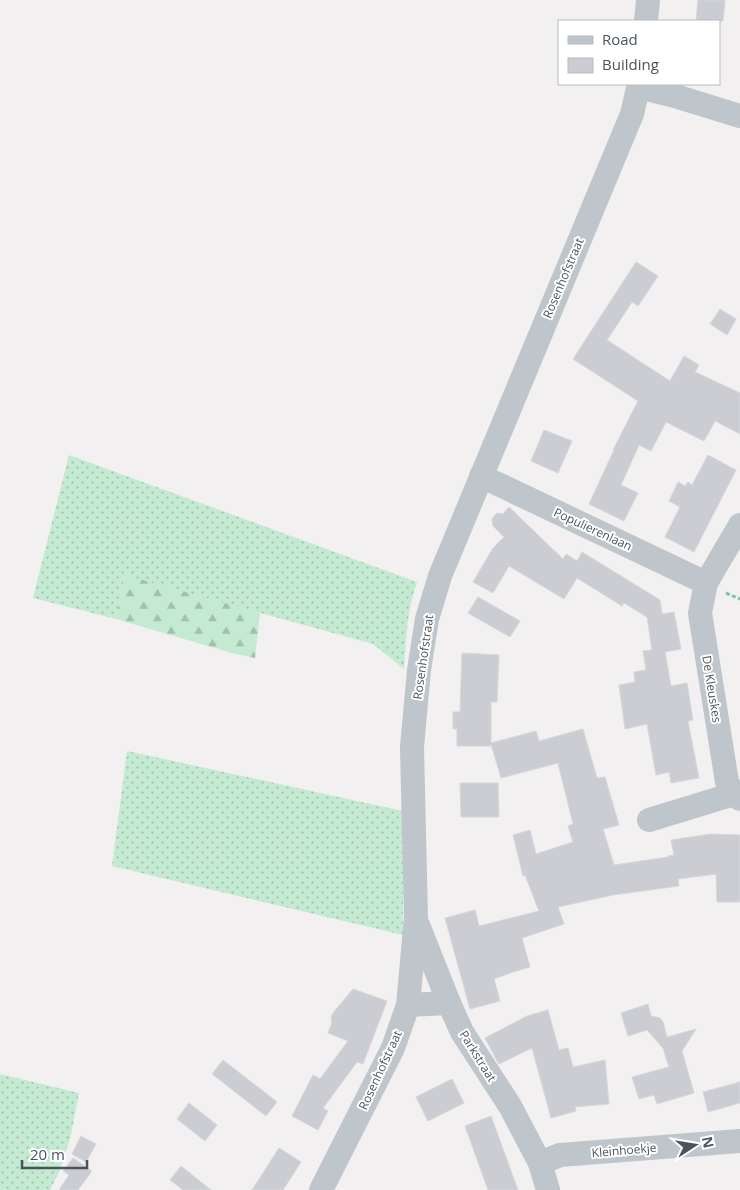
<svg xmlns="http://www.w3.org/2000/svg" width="740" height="1190" font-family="'Open Sans',sans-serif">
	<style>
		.grass { fill: url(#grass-dots) }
		.forest { fill: url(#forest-firs) }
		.building { fill: #cbcdd2; stroke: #d5d7db }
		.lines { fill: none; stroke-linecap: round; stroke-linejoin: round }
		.path { stroke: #81c4a1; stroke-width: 3; stroke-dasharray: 4 2.5; stroke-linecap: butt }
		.minor { stroke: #bec5cb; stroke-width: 24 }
		.labels { text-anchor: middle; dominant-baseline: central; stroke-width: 4; stroke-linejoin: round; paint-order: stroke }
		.street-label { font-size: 12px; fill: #4a545b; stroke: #fff }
	</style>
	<defs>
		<pattern id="grass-dots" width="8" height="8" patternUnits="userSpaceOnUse" patternTransform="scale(1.25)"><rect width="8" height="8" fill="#c5ead2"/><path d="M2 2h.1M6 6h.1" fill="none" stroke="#a2c0ad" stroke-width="1.8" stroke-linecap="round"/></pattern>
		<pattern id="forest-firs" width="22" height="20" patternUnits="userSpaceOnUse" patternTransform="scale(1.25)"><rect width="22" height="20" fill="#c5ead2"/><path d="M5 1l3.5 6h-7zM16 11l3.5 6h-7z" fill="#a2c0ad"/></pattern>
	</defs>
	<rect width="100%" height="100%" fill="#f2f0f0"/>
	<g class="grass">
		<path d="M69 455 417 582C407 610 406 639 404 669L373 644 125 576 116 619 33 598Z"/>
		<polygon points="127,751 403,811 403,935 112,866"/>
		<polygon points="0,1074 79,1093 70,1139 59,1172 50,1190 0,1190"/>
	</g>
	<polygon class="forest" points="125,575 260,613 255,658 232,653 116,619"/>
	<g class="building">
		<polygon points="698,0 725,0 723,21 696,21"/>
		<polygon points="636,262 658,276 638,306 632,302 607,340 670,381 684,356 699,365 695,372 740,393 740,434 715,421 704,441 666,422 651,451 639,445 621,485 638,493 624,521 589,504 614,450 613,450 638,401 573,359"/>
		<polygon points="720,309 736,319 727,335 710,324"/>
		<polygon points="544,430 572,441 558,473 531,461"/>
		<polygon points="708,455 736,470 694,552 665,537 680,507 669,501 678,482 685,486 688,482 692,485"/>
		<polygon points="509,507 563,559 566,554 577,561 582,552 660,600 662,614 674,612 681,649 665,652 671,686 687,683 693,720 688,721 699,778 671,783 669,772 656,775 647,724 625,729 619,685 635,682 634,672 646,670 643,651 652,650 647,617 624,603 622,606 577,578 564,599 509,566 493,593 473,582 493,548 504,537 493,526 492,519 497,513 503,514"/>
		<polygon points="478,597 520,621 510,637 468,613"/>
		<polygon points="462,653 499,655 497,702 491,702 491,743 536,731 539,741 583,729 597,778 605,777 619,825 603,829 614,865 668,857 668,856 674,855 671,840 711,834 740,835 740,902 717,902 716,874 678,879 679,886 613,895 558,907 564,924 522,938 530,967 513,972 494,979 500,1001 470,1009 445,918 475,910 479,926 539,911 525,875 523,876 513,835 530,830 536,854 573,842 568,826 573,824 558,763 501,778 491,744 491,746 457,746 457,729 453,729 453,712 460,712"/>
		<polygon points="460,783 498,783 499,817 461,817"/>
		<polygon points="353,989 387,1001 363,1064 357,1062 323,1108 328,1111 318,1130 292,1116 313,1075 320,1079 348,1041 328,1033 332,1023 331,1018 333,1013"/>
		<polygon points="648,1004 651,1016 660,1018 663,1022 667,1037 696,1029 682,1051 694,1093 657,1104 654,1095 639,1099 632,1077 669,1067 663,1048 647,1030 628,1036 621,1013"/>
		<polygon points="548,1010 559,1050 568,1048 573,1067 605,1060 609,1104 575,1107 576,1111 551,1118 532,1048 499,1064 497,1061 485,1038 527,1016"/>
		<polygon points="223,1060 277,1102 266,1116 212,1074"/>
		<polygon points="452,1079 464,1103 428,1121 416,1097"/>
		<polygon points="740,1082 740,1103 708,1112 703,1092"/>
		<polygon points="189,1103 217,1125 205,1141 177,1119"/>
		<polygon points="491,1116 518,1190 488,1190 465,1126"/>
		<polygon points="81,1136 96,1144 86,1162 72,1154"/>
		<polygon points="279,1148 301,1162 283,1190 252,1190"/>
		<polygon points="73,1158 92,1171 78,1190 59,1190 69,1175 63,1171"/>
		<polygon points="181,1166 211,1190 183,1190 170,1180"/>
	</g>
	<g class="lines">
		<polyline class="path" points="726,593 740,599"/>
		<g class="minor">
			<polyline points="646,21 648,0"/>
			<polyline points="639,87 675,96 740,116"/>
			<polyline points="481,476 706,583"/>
			<polyline points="740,525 706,583 700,613 727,782 734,794 740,799"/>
			<polyline points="649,820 734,794"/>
			<polyline points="418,925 449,1003 462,1032 510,1106 540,1163 548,1190"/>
			<polyline points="408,1005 449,1003"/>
			<polyline points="540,1163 560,1155 740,1141"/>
			<polyline points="321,1190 393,1048 408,1005 416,918 412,747 419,670 427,619 440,576 632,114 639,84"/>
		</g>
	</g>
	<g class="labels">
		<g class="street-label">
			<text transform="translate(563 278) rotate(-67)">Rosenhofstraat</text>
			<text transform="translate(593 529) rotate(25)">Populierenlaan</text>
			<text transform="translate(423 657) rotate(-82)">Rosenhofstraat</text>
			<text transform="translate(712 689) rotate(81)">De Kleuskes</text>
			<text transform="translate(478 1056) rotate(58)">Parkstraat</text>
			<text transform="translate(380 1070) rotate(-65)">Rosenhofstraat</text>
			<text transform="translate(624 1150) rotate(-5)">Kleinhoekje</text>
		</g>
	</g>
	<rect x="558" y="20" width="162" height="65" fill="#ffffff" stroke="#b7bbbd"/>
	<rect x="568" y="36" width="25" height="8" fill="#bec5cb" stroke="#b7bbbd"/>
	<text x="602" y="45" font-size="15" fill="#4a545b">Road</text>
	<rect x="568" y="58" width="25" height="15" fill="#cbcdd2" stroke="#b7bbbd"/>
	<text x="602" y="70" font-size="15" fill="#4a545b">Building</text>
	<g transform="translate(695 1145) rotate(78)" stroke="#ffffff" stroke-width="4" paint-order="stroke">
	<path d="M0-4L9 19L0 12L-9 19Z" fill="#4a545b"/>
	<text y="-8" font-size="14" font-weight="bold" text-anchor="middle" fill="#4a545b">N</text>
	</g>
	<path d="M22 1160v8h65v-8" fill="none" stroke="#4a545b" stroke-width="2.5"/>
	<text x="30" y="1160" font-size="15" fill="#4a545b" stroke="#ffffff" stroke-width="4" paint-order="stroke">20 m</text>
</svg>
